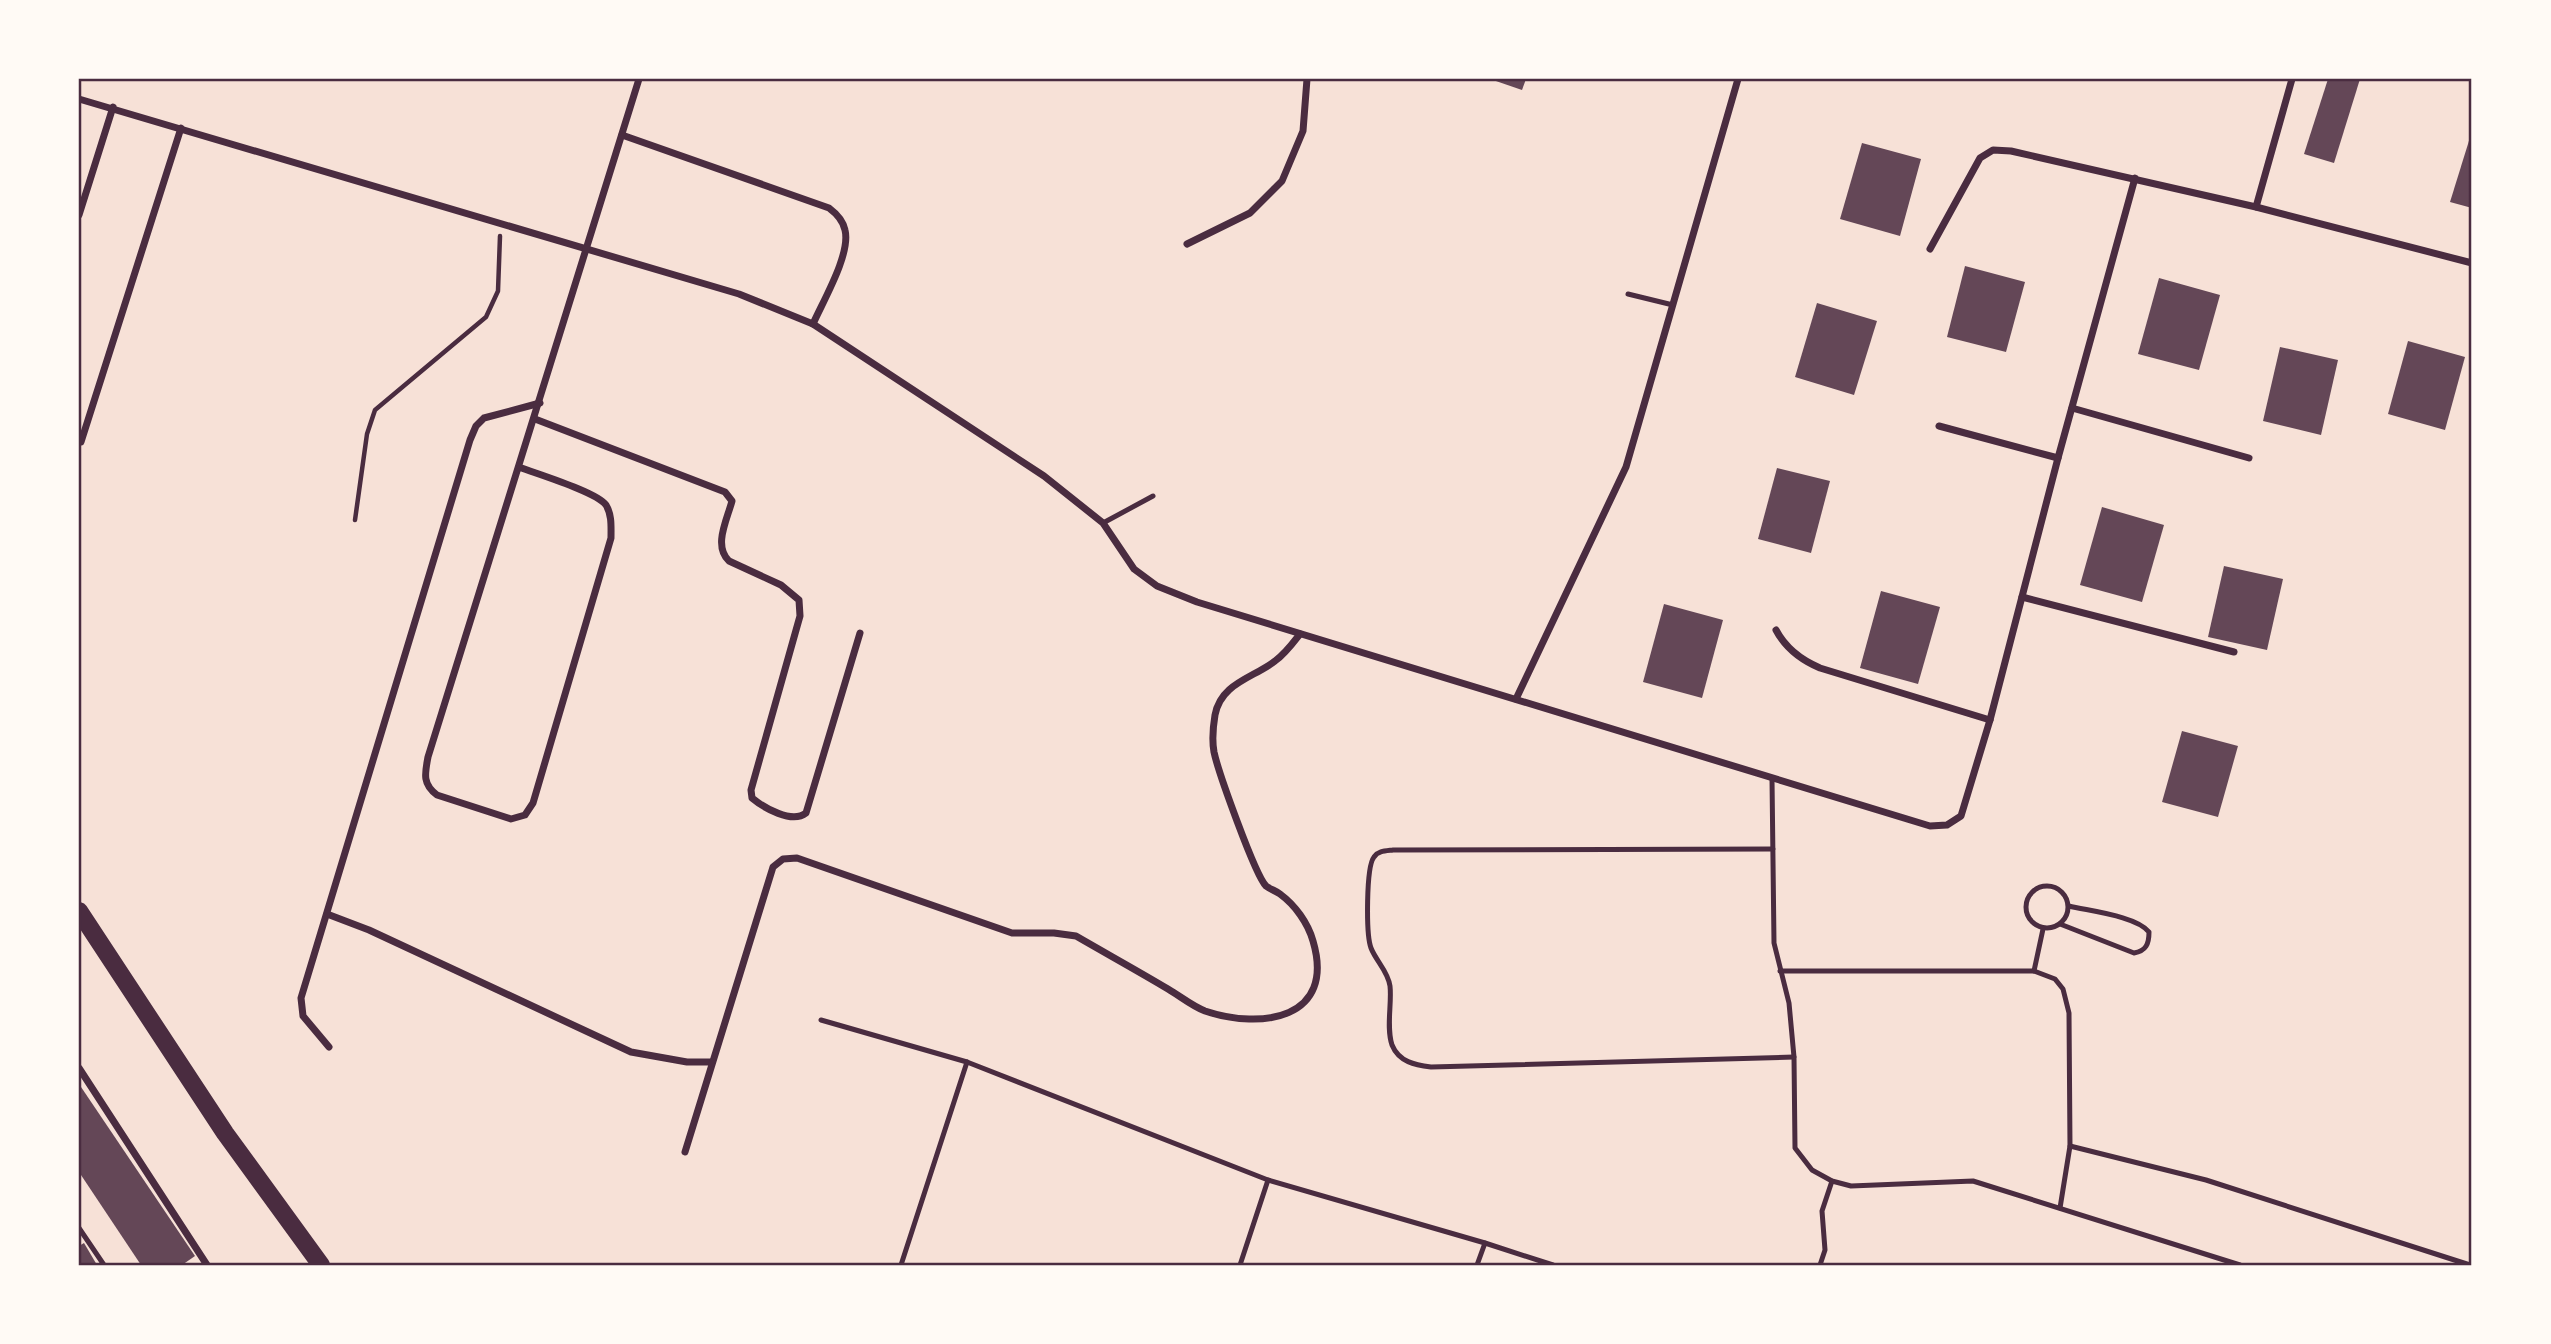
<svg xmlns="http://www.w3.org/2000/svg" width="2551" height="1344" font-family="'Noto Sans',sans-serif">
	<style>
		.building { fill: #644757 }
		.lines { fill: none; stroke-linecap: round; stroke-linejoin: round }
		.path { stroke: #4a2c40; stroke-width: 4.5 }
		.service { stroke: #4a2c40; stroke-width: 5 }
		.minor { stroke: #4a2c40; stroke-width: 7 }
		.primary { stroke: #4a2c40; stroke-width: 18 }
		.neatline { fill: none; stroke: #4a2c40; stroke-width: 2.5 }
	</style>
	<rect width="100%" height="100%" fill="#f7e1d7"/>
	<g class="building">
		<polygon points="1490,79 1526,79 1522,90"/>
		<polygon points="2328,79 2360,79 2334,163 2304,154"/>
		<polygon points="2472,131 2472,208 2450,202"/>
		<polygon points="1862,143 1921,159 1900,236 1840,219"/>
		<polygon points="1965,266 2025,282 2006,352 1947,337"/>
		<polygon points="2159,278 2220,295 2199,370 2138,354"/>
		<polygon points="1817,303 1877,321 1854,395 1795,377"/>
		<polygon points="2408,341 2465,357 2445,430 2388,414"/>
		<polygon points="2280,347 2338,360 2321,435 2263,421"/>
		<polygon points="1777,468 1830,481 1811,553 1758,539"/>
		<polygon points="2102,507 2164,525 2142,602 2080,585"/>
		<polygon points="2224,566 2283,579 2267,650 2208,637"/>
		<polygon points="1881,591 1940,607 1918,684 1860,668"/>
		<polygon points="1664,604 1723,620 1702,698 1643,682"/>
		<polygon points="2182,731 2238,746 2218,817 2162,802"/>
		<polygon points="79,1084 195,1256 182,1265 141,1265 79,1172"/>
		<polygon points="84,1243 97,1265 79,1265 79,1246"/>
	</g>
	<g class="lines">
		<polyline class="path" points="355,520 367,434 375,410 486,317 498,291 500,236"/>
		<g class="service">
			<polyline points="1628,294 1673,305"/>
			<polyline points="1103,523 1153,496"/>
			<polyline points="1772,779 1774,943 1789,1003 1794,1057 1795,1148 1812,1170 1832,1181 1851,1186 1973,1181 2240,1265"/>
			<path d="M1773 849 1393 850C1385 851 1378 851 1374 857 1366 867 1366 935 1371 948 1376 961 1388 971 1390 986 1392 1004 1386 1027 1392 1045 1399 1062 1415 1065 1431 1067L1794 1057"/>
			<circle cx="2047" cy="907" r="21"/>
			<path d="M2060 924 2134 953C2146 951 2149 944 2149 932 2137 916 2089 911 2069 906"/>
			<polyline points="1780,971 2034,971 2055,979 2063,989 2069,1013 2070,1146 2060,1208"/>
			<polyline points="2034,971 2043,929"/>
			<polyline points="821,1020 967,1062 1268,1180 1485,1243 1553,1265"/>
			<polyline points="2070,1146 2206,1180 2470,1265"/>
			<polyline points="79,1228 104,1265"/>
			<polyline points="901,1265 967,1062"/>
			<polyline points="1240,1265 1268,1180"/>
			<polyline points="1477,1265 1485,1243"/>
			<polyline points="1820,1265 1825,1250 1822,1211 1832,1181"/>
		</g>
		<g class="minor">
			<polyline points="79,99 739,294 813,324 1044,476 1103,523 1134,569 1157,586 1197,602 1930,826 1947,825 1961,816 1990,720 2058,458 2135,178"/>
			<path d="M622 135 829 208C837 214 843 220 845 230 851 254 823 301 813 324"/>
			<polyline points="2256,207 2292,79"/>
			<polyline points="79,215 113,107"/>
			<polyline points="1187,244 1250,213 1282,181 1303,131 1307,79"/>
			<polyline points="1930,249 1980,158 1993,150 2011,151 2256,207 2472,263"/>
			<polyline points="2072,408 2249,458"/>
			<path d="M535 419 725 492 732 501C727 520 713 546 729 561L781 585 799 600 800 616 751 790 752 798C764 808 792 824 806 813L860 633"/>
			<polyline points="1939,426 2058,458"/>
			<polyline points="81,442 181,128"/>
			<path d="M519 467C537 474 597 492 606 505 612 515 611 526 611 538L533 803 525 815 511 819 437 795C422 784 425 773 428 757L639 79"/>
			<polyline points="2022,597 2234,652"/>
			<path d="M1776 630C1786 649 1801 660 1820 668L1990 720"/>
			<polyline points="1516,699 1626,467 1738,79"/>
			<polyline points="327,914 369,930 631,1052 687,1062 712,1062"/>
			<polyline points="329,1047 303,1016 301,998 470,440 476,426 484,418 540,403"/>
			<polyline points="79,1068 207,1265"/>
			<path d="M685 1152 773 867 783 859 797 858 1012 933H1054L1076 936C1107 954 1138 971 1168 989 1180 996 1192 1006 1205 1011 1262 1030 1336 1019 1313 941 1308 923 1295 905 1280 894 1276 891 1270 889 1266 886 1255 875 1218 771 1214 752 1212 741 1213 727 1215 715 1221 683 1253 678 1275 661 1285 654 1293 643 1300 634"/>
		</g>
		<polyline class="primary" points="79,911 225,1133 321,1265"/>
	</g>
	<rect width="2551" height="1344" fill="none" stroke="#fffaf5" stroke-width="161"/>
	<rect x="80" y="80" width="2390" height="1184" class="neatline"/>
</svg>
